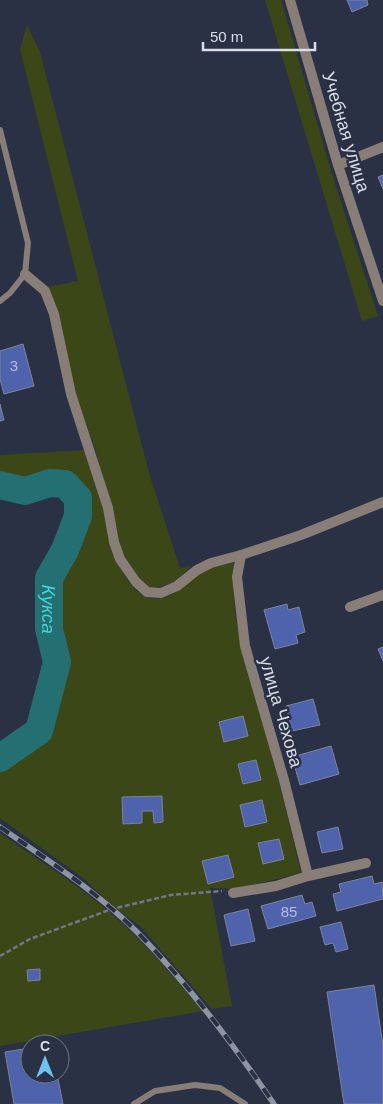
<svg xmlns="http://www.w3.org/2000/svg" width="383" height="1104" font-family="Helvetica,sans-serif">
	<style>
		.green { fill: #3b4717 }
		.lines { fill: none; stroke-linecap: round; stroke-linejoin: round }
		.river { stroke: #246f71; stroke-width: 28 }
		.building { fill: #4f62ac; stroke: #7d849b }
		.path { stroke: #727788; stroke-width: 2.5; stroke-dasharray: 5 2.5; stroke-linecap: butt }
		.service { stroke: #887d77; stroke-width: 6 }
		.minor { stroke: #887d77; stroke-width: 10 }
		.tertiary { stroke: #887d77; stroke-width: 10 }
		.rail-casing { stroke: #8f94a3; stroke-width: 5.5 }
		.rail { stroke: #2b3144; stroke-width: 4; stroke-dasharray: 11; stroke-linecap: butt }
		.labels { text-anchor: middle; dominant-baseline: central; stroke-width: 5; stroke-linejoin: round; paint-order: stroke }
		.number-label { font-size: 15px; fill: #b7bfda }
		.street-label { font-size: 18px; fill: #dadeea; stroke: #2b3144 }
		.water-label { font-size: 19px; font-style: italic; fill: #45d5d9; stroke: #2b3144 }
	</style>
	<rect width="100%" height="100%" fill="#2b3144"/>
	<g class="green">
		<polygon points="265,0 281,0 332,174 378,316 362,321"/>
		<path d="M27 25 40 52 149 473 180 568 191 566C176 582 169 588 147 587L138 578 124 556 118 539 96 452 75 392 59 313 46 287 78 281 20 49Z"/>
		<path d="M85 450C91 469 98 488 103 508 111 536 121 605 163 598 177 595 189 580 201 573 212 567 222 565 234 563 228 620 251 678 266 733 279 779 290 826 301 873L236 889 210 888 232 1006 212 1009 141 927 113 906 83 878 0 818V768L44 736 63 662 59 641 53 627 56 579 71 549 82 517V496L68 480 48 478 26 485 3 482 0 480V455Z"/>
		<path d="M0 833C38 860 79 885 114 916 147 944 175 979 203 1011L0 1046Z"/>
	</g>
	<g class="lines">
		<path class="river" id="s1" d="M0 485 25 491 50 483 65 484 78 498V516L65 550 49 578V629L57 662 39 731 0 758"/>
	</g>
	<g class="building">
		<polygon points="347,0 367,0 368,5 352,12"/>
		<polygon points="383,175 383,189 378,177"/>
		<polygon points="23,344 34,386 4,394 0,379 0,351"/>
		<polygon points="0,404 4,420 0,421"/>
		<polygon points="287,604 288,610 299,607 305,632 296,635 298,643 275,649 264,610"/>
		<polygon points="383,647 383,661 378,649"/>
		<polygon points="313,699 320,725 292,731 286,706"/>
		<polygon points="243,716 248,736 224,742 219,722"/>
		<polygon points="331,746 339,774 300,785 292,757"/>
		<polygon points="256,760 261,780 243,784 238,764"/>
		<polygon points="162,796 163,822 154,823 153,811 142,811 142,823 123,824 122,797"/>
		<polygon points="262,800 267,822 245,827 240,805"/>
		<polygon points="338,827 343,849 322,853 317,832"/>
		<polygon points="279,839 284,859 263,864 258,843"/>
		<polygon points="228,855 234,877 208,884 202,861"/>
		<polygon points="372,876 374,884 382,882 383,899 337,911 333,894 341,892 339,884"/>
		<polygon points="302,895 305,904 312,902 316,916 268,929 261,906"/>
		<polygon points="248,909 255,941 231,946 224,915"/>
		<polygon points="341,922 348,949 336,952 333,943 325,945 320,927"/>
		<polygon points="40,969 40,980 28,981 27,970"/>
		<polygon points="374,985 383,1046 383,1104 344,1104 327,992"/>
		<polygon points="30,1048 30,1074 57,1074 63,1104 14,1104 5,1052"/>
	</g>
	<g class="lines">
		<polyline class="path" points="0,956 30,939 112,909 171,895 222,891"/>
		<g class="service">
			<polyline points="0,130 28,243 25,274 10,293 0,301"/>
			<polyline points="134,1104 155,1091 195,1085 220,1088 245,1104"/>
		</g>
		<g class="minor">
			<polyline points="338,165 383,147"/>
			<polyline points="25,274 45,291 54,314 71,394 108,508 114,542 120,559 136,582 147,592 161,593 177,586 197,570 211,563 241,555 301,535 383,502"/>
			<polyline points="241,555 237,577 245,646 284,780 308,876"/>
			<polyline points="350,607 383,595"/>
			<polyline points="233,893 276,886 308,876 366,863"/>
		</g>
		<polyline class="tertiary" points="290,0 338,165 383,301"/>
		<defs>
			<path id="rail" d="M0 827C47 860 98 892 139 934 190 986 233 1044 274 1104"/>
		</defs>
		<use href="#rail" class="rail-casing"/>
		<use href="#rail" class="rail"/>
	</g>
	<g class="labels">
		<g class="number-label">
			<text x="14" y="365">3</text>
			<text x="289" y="911">85</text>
		</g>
		<g class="street-label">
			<text transform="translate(346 132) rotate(73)">Учебная улица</text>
			<text transform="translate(281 712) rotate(74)">улица Чехова</text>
		</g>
		<g class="water-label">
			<text stroke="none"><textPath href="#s1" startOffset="204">Кукса</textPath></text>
		</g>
	</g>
	<g transform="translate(45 1059)"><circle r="24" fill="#2b3144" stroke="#717686"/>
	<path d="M0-4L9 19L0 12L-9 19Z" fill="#6dc2f3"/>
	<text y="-8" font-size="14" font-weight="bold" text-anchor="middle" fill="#dadeea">С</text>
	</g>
	<path d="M203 42v8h112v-8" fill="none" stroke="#dadeea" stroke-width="2.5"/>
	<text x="210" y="42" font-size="15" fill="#dadeea" stroke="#2b3144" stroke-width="4" paint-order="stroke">50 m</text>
</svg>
